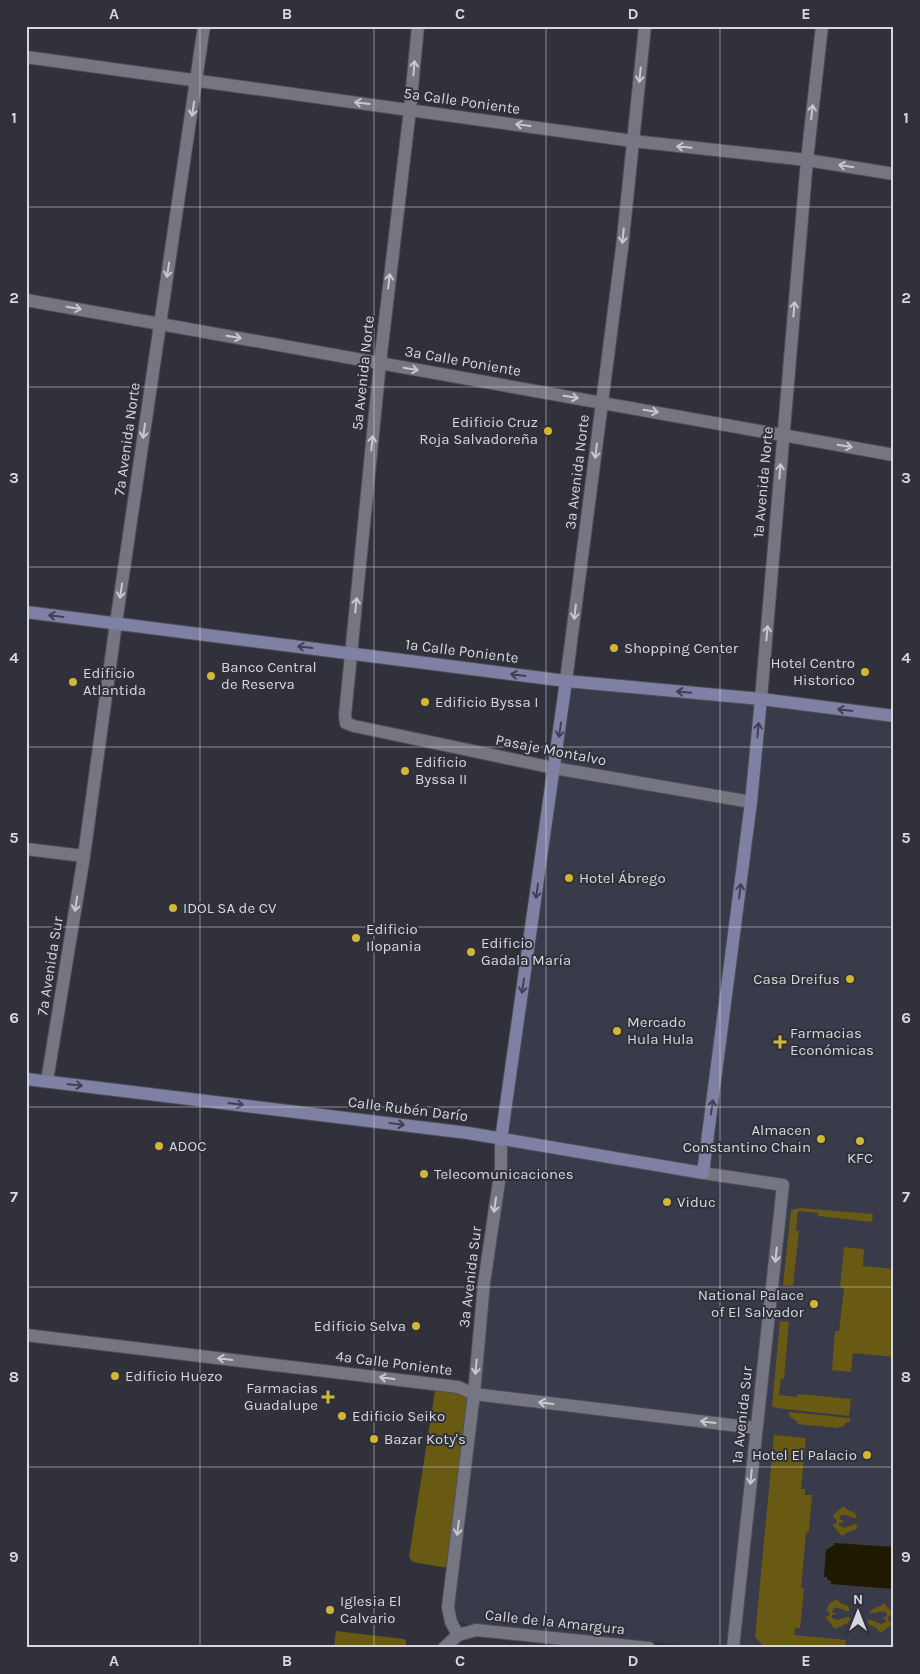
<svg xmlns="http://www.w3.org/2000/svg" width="920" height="1674" font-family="Karla,sans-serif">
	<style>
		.built { fill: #393a4a }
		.green { fill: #685913 }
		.water { fill: #1f1900 }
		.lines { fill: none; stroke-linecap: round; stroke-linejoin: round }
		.minor-casing { stroke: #4d4e57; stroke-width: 14 }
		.tertiary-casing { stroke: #4d4e57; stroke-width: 14 }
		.secondary-casing { stroke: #4d4e57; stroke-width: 14 }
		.minor { stroke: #757681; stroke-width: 12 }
		.tertiary { stroke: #757681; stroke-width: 12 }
		.secondary { stroke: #7e80a4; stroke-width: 12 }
		.oneway { stroke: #c8c9d0 }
		.oneway2 { stroke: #404150 }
		.grid { fill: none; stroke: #d7d8de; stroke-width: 1; stroke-opacity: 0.55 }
		.poi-dot { fill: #d1b736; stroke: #30313b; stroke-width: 2 }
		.labels { text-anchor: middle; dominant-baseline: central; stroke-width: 4; stroke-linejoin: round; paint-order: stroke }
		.street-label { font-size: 15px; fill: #d7d8de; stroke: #30313b }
		.poi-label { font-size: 15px; fill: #d7d8de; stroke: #30313b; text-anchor: start }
		.neatline { fill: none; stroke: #d7d8de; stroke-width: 2 }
		.grid-label { font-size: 16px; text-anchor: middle; font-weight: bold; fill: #d7d8de }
	</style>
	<rect width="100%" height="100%" fill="#30313b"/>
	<polygon class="built" points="566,681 894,716 894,1648 712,1648 451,1622 474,1398"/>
	<g class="green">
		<polygon points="800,1208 873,1214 872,1222 818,1216 818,1213 798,1211 796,1230 799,1231 793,1286 783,1285 791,1210"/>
		<polygon points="844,1247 864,1249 863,1266 894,1269 894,1357 853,1353 851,1372 832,1370 835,1331 839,1331 844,1288 840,1287"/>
		<polygon points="780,1321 789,1322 784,1379 781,1379 779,1395 797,1397 798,1394 851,1399 849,1416 776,1408 772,1406"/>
		<polygon points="436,1384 474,1394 453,1569 413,1562 409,1557"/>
		<polygon points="789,1412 850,1418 850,1421 846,1423 844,1426 839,1427 838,1428 797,1424 798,1422 789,1416"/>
		<polygon points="774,1435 806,1438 801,1489 805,1489 805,1495 812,1495 809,1531 806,1533 801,1588 804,1589 800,1628 795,1628 794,1635 846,1640 845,1648 764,1647 755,1637"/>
		<path d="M844 1506 846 1509 855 1513 857 1518C851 1519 848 1514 841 1515L839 1519 844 1521 842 1523 839 1522V1525L844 1528 854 1524 858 1525 855 1530 848 1532 842 1536 832 1524H836L837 1520 833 1517V1515Z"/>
		<path d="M837 1599 840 1603 848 1606 850 1611C844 1612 840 1607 834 1608L832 1612 837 1614 832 1615V1618L837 1620 847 1617 851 1618 848 1623 835 1629 825 1617 829 1616 830 1613 826 1610 830 1603Z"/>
		<path d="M884 1603 893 1613V1615H890L888 1618 889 1621 893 1623 881 1633 876 1628 869 1625 867 1620H871L881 1624 886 1622V1620L882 1618 887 1616 886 1612C879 1610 874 1615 869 1612 873 1607 880 1608 884 1603Z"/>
		<polygon points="336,1631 404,1639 406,1641 406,1648 334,1648"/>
	</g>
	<polygon class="water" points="834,1543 894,1547 893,1589 831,1584 831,1581 828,1580 827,1577 824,1577 826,1550 834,1545"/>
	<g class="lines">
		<defs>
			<g id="minor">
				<polyline points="418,26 410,109 380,363 345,715 346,723 354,726 554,768 751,802"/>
				<polyline points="26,57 633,141 807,160 894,174"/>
				<polyline points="566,681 622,248 645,26"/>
				<polyline points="761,699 807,160 822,26"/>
				<polyline points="26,849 84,856"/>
				<polyline points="47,1081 84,856 116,623 204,26"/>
				<polyline points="444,1648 458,1635 476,1630 649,1648"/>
			</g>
			<g id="tertiary">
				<polyline points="26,300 894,455"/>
				<polyline points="703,1173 783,1185 733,1648"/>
				<polyline points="26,1335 458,1387 474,1394 756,1428"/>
				<polyline points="458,1635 451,1622 448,1607 474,1394 484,1283 501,1168 501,1140"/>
			</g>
			<g id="secondary">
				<polyline points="26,612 566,681 761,699 894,716"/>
				<polyline points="26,1079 468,1133 703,1173 751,802 761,699"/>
				<polyline points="501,1140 566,681"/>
			</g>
		</defs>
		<use href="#minor" class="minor-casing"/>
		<use href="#tertiary" class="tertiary-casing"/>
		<use href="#secondary" class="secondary-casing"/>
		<use href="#minor" class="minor"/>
		<use href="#tertiary" class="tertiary"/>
		<use href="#secondary" class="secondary"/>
	</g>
	<defs><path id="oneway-shaft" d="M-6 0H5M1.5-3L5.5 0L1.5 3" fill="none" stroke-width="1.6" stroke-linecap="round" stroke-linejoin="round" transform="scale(1.25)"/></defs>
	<g class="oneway">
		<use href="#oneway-shaft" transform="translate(414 68) rotate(-85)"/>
		<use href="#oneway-shaft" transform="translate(640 75) rotate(96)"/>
		<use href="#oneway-shaft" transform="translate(362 103) rotate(-173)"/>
		<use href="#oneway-shaft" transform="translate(193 109) rotate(99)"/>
		<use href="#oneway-shaft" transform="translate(812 112) rotate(-84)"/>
		<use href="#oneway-shaft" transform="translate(523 125) rotate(-172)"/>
		<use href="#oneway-shaft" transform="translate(684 147) rotate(-174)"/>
		<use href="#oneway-shaft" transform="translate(846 166) rotate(-171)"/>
		<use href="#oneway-shaft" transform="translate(623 236) rotate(96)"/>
		<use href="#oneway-shaft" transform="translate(168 270) rotate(99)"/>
		<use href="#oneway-shaft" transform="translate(389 281) rotate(-83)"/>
		<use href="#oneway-shaft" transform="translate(74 308) rotate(10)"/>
		<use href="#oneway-shaft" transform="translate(794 309) rotate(-85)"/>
		<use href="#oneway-shaft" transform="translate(234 337) rotate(10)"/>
		<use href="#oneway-shaft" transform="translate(411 369) rotate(10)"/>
		<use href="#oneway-shaft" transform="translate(571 397) rotate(10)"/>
		<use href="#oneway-shaft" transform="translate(651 411) rotate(10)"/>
		<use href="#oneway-shaft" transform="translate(144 431) rotate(98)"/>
		<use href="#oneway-shaft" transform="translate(372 443) rotate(-84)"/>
		<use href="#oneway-shaft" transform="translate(845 446) rotate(10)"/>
		<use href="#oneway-shaft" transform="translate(596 451) rotate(97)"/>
		<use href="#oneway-shaft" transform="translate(780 471) rotate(-85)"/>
		<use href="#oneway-shaft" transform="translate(121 591) rotate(98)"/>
		<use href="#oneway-shaft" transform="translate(356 605) rotate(-84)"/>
		<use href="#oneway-shaft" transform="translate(575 612) rotate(97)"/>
		<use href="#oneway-shaft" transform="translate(767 633) rotate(-85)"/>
		<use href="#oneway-shaft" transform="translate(76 904) rotate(99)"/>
		<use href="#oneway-shaft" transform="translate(495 1205) rotate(98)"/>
		<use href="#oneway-shaft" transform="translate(776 1255) rotate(96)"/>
		<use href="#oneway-shaft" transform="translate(225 1359) rotate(-173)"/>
		<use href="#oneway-shaft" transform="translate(476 1367) rotate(95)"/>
		<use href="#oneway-shaft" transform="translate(387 1378) rotate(-173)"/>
		<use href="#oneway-shaft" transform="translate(546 1403) rotate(-173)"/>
		<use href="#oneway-shaft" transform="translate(708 1422) rotate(-173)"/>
		<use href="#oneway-shaft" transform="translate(751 1477) rotate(96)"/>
		<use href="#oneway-shaft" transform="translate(458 1528) rotate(97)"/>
	</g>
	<g class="oneway2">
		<use href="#oneway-shaft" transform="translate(56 616) rotate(-173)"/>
		<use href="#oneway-shaft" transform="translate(305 647) rotate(-173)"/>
		<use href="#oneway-shaft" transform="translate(518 675) rotate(-173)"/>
		<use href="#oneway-shaft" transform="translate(684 692) rotate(-175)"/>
		<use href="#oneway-shaft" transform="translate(845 710) rotate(-173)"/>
		<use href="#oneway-shaft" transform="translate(560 730) rotate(98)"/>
		<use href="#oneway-shaft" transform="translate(758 730) rotate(-85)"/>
		<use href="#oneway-shaft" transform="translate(537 891) rotate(98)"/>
		<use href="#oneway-shaft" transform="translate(740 891) rotate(-83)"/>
		<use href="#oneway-shaft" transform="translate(523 986) rotate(98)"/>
		<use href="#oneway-shaft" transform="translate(75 1085) rotate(7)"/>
		<use href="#oneway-shaft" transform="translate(236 1104) rotate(7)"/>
		<use href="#oneway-shaft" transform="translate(712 1107) rotate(-82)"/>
		<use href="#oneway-shaft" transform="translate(397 1124) rotate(7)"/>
	</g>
	<path class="grid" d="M200 26V1648M374 26V1648M546 26V1648M720 26V1648M26 207H894M26 387H894M26 567H894M26 747H894M26 927H894M26 1107H894M26 1287H894M26 1467H894"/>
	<g class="poi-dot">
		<circle cx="548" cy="431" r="5"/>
		<circle cx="614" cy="648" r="5"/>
		<circle cx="865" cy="672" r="5"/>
		<circle cx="211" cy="676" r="5"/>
		<circle cx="73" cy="682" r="5"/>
		<circle cx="425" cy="702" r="5"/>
		<circle cx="405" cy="771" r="5"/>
		<circle cx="569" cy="878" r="5"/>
		<circle cx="173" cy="908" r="5"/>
		<circle cx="356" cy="938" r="5"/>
		<circle cx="471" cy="952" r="5"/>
		<circle cx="850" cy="979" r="5"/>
		<circle cx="617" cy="1031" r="5"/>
		<path d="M777.5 1034.5h5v5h5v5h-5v5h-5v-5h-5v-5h5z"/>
		<circle cx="821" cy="1139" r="5"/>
		<circle cx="860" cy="1141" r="5"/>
		<circle cx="159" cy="1146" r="5"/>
		<circle cx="424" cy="1174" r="5"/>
		<circle cx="667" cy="1202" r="5"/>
		<circle cx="814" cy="1304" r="5"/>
		<circle cx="416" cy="1326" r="5"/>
		<circle cx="115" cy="1376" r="5"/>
		<path d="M325.5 1389.5h5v5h5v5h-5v5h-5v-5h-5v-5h5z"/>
		<circle cx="342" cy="1416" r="5"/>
		<circle cx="374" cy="1439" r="5"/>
		<circle cx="867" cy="1455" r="5"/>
		<circle cx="330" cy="1610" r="5"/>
	</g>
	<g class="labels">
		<g class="street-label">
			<text transform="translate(462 101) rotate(8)">5a Calle Poniente</text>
			<text transform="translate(463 361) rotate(10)">3a Calle Poniente</text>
			<text transform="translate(363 373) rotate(-84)">5a Avenida Norte</text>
			<text transform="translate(127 439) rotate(-82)">7a Avenida Norte</text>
			<text transform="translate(577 472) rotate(-83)">3a Avenida Norte</text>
			<text transform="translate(763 482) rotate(-85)">1a Avenida Norte</text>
			<text transform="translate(462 651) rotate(7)">1a Calle Poniente</text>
			<text transform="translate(551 750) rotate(11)">Pasaje Montalvo</text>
			<text transform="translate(50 966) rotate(-81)">7a Avenida Sur</text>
			<text transform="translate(408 1109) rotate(7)">Calle Rubén Darío</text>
			<text transform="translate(470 1277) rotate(-83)">3a Avenida Sur</text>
			<text transform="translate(394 1363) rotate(7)">4a Calle Poniente</text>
			<text transform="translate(742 1415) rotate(-84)">1a Avenida Sur</text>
			<text transform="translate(555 1622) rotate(6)">Calle de la Amargura</text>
		</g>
		<g class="poi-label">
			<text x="538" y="422" text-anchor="end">Edificio Cruz<tspan x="538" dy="17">Roja Salvadoreña</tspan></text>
			<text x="624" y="648">Shopping Center</text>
			<text x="855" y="663" text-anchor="end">Hotel Centro<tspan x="855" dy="17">Historico</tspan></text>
			<text x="221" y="667">Banco Central<tspan x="221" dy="17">de Reserva</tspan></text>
			<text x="83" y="673">Edificio<tspan x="83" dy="17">Atlantida</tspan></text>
			<text x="435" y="702">Edificio Byssa I</text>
			<text x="415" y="762">Edificio<tspan x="415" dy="17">Byssa II</tspan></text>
			<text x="579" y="878">Hotel Ábrego</text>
			<text x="183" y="908">IDOL SA de CV</text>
			<text x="366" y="929">Edificio<tspan x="366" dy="17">Ilopania</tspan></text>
			<text x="481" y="943">Edificio<tspan x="481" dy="17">Gadala María</tspan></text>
			<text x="840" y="979" text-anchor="end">Casa Dreifus</text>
			<text x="627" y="1022">Mercado<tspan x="627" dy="17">Hula Hula</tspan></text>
			<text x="790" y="1033">Farmacias<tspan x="790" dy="17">Económicas</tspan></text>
			<text x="811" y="1130" text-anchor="end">Almacen<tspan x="811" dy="17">Constantino Chain</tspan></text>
			<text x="169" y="1146">ADOC</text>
			<text x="860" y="1158" text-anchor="middle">KFC</text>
			<text x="434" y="1174">Telecomunicaciones</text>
			<text x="677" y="1202">Viduc</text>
			<text x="804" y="1295" text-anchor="end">National Palace<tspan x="804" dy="17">of El Salvador</tspan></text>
			<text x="406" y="1326" text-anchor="end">Edificio Selva</text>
			<text x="125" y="1376">Edificio Huezo</text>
			<text x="318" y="1388" text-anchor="end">Farmacias<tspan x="318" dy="17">Guadalupe</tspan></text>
			<text x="352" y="1416">Edificio Seiko</text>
			<text x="384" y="1439">Bazar Koty's</text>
			<text x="857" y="1455" text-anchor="end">Hotel El Palacio</text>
			<text x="340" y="1601">Iglesia El<tspan x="340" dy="17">Calvario</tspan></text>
		</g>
	</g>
	<rect width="920" height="1674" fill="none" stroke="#30313b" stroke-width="55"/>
	<g transform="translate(858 1612)" stroke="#30313b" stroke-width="4" paint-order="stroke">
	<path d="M0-4L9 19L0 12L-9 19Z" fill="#d7d8de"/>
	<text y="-8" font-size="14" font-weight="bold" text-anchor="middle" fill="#d7d8de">N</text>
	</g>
	<rect x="28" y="28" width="864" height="1618" class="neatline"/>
	<g class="grid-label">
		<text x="114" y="19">A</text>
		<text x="287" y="19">B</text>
		<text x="460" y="19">C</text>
		<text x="633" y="19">D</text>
		<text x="806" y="19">E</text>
		<text x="14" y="123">1</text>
		<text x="906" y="123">1</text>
		<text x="14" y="303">2</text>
		<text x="906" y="303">2</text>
		<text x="14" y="483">3</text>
		<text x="906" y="483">3</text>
		<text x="14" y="663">4</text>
		<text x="906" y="663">4</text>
		<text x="14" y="843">5</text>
		<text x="906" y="843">5</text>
		<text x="14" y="1023">6</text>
		<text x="906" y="1023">6</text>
		<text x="14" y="1202">7</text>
		<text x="906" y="1202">7</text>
		<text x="14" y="1382">8</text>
		<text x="906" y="1382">8</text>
		<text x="14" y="1562">9</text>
		<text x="906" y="1562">9</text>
		<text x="114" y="1666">A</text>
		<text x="287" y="1666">B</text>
		<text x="460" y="1666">C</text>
		<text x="633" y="1666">D</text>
		<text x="806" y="1666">E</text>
	</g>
</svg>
